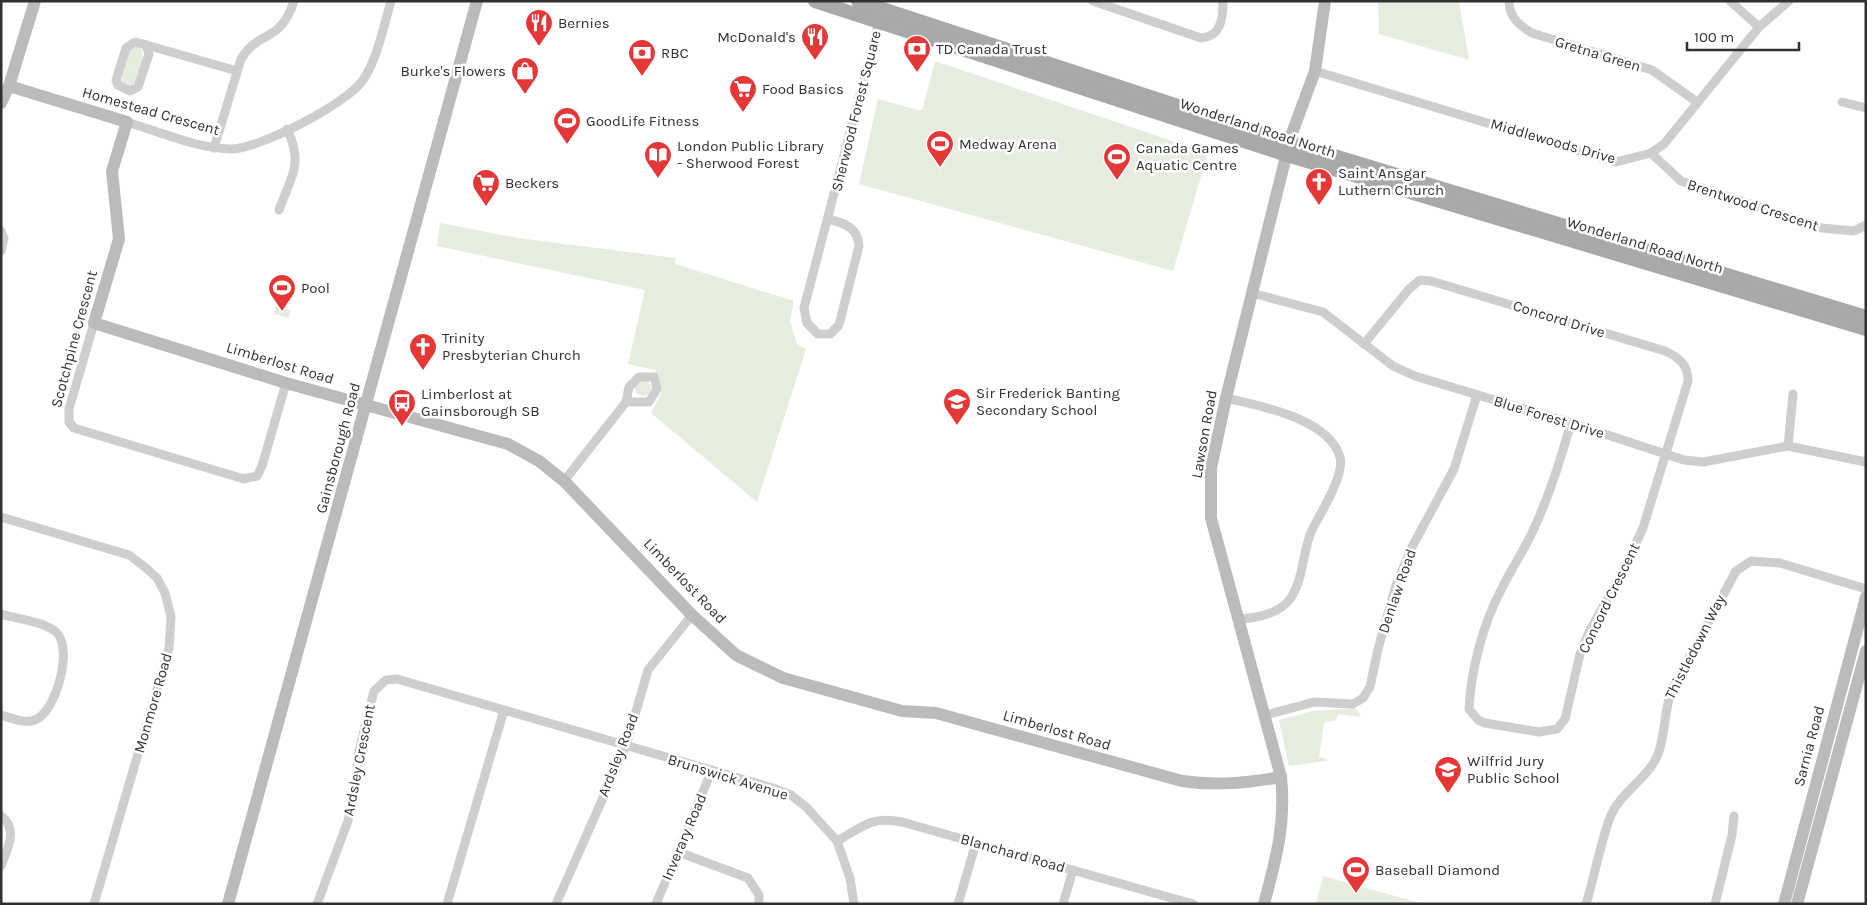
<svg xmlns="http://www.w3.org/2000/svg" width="1867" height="905" font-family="Karla,sans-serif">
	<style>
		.green { fill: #e6eddf }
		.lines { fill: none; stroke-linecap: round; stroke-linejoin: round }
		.street { stroke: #cecece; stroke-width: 9 }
		.secondary { stroke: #bbb; stroke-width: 12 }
		.primary { stroke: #a9a9a9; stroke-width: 14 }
		.labels { text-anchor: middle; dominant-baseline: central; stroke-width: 5; stroke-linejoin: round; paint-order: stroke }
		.poi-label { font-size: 15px; fill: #313131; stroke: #fff; text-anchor: start }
		.street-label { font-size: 15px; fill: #313131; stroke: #fff }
	</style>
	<rect width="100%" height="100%" fill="#fff"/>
	<g class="green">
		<polygon points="1378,1 1459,1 1469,60 1379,34"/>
		<path d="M133 46 140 47C147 56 139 82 130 87L124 85C117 76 125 54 133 46Z"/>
		<polygon points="935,61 1208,153 1173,271 859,184 878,99 922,111"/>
		<polygon points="440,223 518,238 676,258 675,264 794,301 790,321 797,344 806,349 757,502 651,413 661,394 655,370 628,364 645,290 437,246"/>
		<polygon points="276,306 290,310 289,318 274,314"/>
		<circle cx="643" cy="388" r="8"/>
		<polygon points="1356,708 1361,717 1338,714 1336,720 1324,723 1319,757 1327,759 1326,761 1289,766 1279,720 1313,711"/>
		<polygon points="1323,876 1424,904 1316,904"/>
	</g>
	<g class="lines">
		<g class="street">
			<path d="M1093 1 1201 38C1221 36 1223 19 1223 1"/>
			<path d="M1509 1C1509 17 1519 25 1532 33L1652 70 1697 102"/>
			<polyline points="1730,1 1759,27"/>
			<polygon points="135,42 146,45 149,54 138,87 130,91 118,85 116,80 126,48"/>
			<polyline points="143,44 237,71"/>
			<polyline points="1315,71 1616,162 1651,153 1664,144 1759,27 1789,1"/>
			<polyline points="1842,102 1866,108"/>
			<path d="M127 122C160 132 196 148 230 149 258 150 348 103 363 80 377 60 384 25 391 1"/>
			<path d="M214 148 241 59C258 30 281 43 294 1"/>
			<polyline points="1651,153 1681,181 1822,228 1854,231 1866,225"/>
			<path d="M279 210C291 177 304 164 287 129"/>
			<path d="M828 219C845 223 858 228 859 246L839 325 830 334H818L807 323 804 308 880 18"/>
			<polyline points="1,231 4,238 1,251"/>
			<polyline points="1252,293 1323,312 1393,366 1415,376 1571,423 1684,460 1703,462 1788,446 1866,462"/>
			<polyline points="94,323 69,409 69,422 74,428 244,479 257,476 262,466 286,383"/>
			<path d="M1364 344 1409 289 1420 280 1431 281 1665 351C1680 358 1688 365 1688 381L1643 528 1622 573 1589 632 1580 654 1565 719 1557 729 1539 732 1485 723 1478 720 1469 709C1471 669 1483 624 1502 588 1513 566 1527 546 1536 524 1551 491 1561 457 1571 423"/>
			<path d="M1226 398C1260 406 1328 418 1340 457 1345 475 1320 514 1312 530 1302 552 1304 579 1290 599 1279 614 1256 618 1239 619"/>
			<polyline points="1788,446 1793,394"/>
			<polyline points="564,481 626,402 649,402 657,389 654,377 639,377 629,387 626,402"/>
			<polyline points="1,517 129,555 146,568 157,578 165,593 171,617 169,648 94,904"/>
			<path d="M1 614C17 619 43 621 56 632 74 648 56 712 35 720 25 724 11 718 1 715"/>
			<polyline points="1266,715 1314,702 1353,704 1363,698 1370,687 1378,649 1396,585 1412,547 1454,469 1477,395"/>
			<path d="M1 816C19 829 7 850 1 866"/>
			<path d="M837 841C864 826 871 816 902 822L1193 904"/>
			<polyline points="678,852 748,878 759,895 759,904"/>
			<polyline points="317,904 348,821 357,778 358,755 374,691 386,680 397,679 773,788 791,795 806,807 837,841 850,878 854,904"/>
			<polyline points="447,904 504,710"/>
			<polyline points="556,904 626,746 648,670 692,615"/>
			<polyline points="656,904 712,770"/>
			<polyline points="958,904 976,843"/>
			<polyline points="1063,904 1073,870"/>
			<path d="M1586 904C1595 875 1600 843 1611 815 1623 789 1653 776 1660 748 1665 729 1665 710 1671 692L1736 571 1751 561 1780 563 1866 589"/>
			<polyline points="1715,904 1732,835 1734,816"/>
		</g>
		<g class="secondary">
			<path d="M9 86 127 122 112 171 119 239 94 323 286 383 508 444 539 461 564 481 692 615 736 655 783 678 902 711 936 713 1182 781C1216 786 1247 783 1281 777"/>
			<polyline points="1,103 9,86 35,1"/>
			<polyline points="228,904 477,1"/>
			<path d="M1264 904C1276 859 1286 824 1281 777L1211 518V468L1226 398 1291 136 1315 71 1325 1"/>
			<polyline points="1784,904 1866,597"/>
			<polyline points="1797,904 1866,651"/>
		</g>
		<g class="primary">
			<polyline points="815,1 1287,155 1866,329"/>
			<polyline points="858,1 1291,143 1866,317"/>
		</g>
	</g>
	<defs>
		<symbol id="restaurant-pin" viewBox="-11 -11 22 30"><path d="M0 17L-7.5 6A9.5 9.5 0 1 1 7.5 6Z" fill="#e33738" stroke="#fff"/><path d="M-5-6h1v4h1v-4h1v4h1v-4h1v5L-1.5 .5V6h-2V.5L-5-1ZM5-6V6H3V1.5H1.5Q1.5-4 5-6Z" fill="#fff"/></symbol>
		<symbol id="bank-pin" viewBox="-11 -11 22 30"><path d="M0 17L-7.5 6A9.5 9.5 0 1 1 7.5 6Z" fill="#e33738" stroke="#fff"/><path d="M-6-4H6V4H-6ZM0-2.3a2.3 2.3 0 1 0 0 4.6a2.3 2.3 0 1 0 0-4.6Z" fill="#fff"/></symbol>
		<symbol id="shop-pin" viewBox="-11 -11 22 30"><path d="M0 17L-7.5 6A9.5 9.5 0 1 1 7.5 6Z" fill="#e33738" stroke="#fff"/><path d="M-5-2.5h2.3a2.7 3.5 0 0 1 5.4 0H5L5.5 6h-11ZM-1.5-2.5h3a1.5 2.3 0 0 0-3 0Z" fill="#fff"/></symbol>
		<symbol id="supermarket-pin" viewBox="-11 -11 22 30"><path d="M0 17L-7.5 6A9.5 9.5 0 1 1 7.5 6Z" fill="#e33738" stroke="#fff"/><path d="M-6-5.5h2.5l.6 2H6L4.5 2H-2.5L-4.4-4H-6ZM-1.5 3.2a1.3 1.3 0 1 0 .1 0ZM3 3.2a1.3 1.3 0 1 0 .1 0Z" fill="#fff"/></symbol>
		<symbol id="stadium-pin" viewBox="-11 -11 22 30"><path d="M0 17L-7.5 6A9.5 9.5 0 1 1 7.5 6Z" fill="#e33738" stroke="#fff"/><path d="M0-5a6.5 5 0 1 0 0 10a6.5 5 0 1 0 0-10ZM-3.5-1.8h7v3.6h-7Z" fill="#fff"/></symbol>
		<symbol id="library-pin" viewBox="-11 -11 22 30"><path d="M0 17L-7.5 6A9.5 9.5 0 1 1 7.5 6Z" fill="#e33738" stroke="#fff"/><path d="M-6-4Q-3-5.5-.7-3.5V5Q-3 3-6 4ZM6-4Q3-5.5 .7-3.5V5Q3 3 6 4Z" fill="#fff"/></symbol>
		<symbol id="church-pin" viewBox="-11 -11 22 30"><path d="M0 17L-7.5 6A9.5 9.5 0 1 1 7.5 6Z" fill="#e33738" stroke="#fff"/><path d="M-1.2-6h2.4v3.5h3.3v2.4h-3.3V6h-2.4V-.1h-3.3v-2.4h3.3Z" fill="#fff"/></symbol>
		<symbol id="school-pin" viewBox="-11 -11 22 30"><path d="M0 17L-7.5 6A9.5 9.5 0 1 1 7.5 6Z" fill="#e33738" stroke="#fff"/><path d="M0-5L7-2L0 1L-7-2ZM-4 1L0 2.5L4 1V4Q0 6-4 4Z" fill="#fff"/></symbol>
		<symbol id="bus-pin" viewBox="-11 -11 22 30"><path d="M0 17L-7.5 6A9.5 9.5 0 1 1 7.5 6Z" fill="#e33738" stroke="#fff"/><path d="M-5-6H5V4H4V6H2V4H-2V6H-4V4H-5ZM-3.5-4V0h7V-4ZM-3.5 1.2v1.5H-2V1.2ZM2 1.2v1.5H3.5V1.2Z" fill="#fff"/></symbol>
	</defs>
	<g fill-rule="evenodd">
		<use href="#restaurant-pin" x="523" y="7" width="32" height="43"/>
		<use href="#restaurant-pin" x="799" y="21" width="32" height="43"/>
		<use href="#bank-pin" x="901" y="33" width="32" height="43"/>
		<use href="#bank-pin" x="626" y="37" width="32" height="43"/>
		<use href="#shop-pin" x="509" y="55" width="32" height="43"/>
		<use href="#supermarket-pin" x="727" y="73" width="32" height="43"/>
		<use href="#stadium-pin" x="551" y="105" width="32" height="43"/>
		<use href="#stadium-pin" x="924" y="128" width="32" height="43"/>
		<use href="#library-pin" x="642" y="139" width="32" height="43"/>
		<use href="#stadium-pin" x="1101" y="141" width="32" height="43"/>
		<use href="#church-pin" x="1303" y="166" width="32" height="43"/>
		<use href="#supermarket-pin" x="470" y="167" width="32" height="43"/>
		<use href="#stadium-pin" x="266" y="272" width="32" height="43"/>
		<use href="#church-pin" x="407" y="331" width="32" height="43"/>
		<use href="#school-pin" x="941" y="386" width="32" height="43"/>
		<use href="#bus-pin" x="386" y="387" width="32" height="43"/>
		<use href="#school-pin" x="1432" y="754" width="32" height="43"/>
		<use href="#stadium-pin" x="1340" y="854" width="32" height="43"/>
	</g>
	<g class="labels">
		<g class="poi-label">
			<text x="558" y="23">Bernies</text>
			<text x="796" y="37" text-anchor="end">McDonald's</text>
			<text x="936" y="49">TD Canada Trust</text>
			<text x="661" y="53">RBC</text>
			<text x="506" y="71" text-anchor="end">Burke's Flowers</text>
			<text x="762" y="89">Food Basics</text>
			<text x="586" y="121">GoodLife Fitness</text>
			<text x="959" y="144">Medway Arena</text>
			<text x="677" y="146">London Public Library<tspan x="677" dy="17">- Sherwood Forest</tspan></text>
			<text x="1136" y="148">Canada Games<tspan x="1136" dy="17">Aquatic Centre</tspan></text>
			<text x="1338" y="173">Saint Ansgar<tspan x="1338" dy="17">Luthern Church</tspan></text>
			<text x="505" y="183">Beckers</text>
			<text x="301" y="288">Pool</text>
			<text x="442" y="338">Trinity<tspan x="442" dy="17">Presbyterian Church</tspan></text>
			<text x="976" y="393">Sir Frederick Banting<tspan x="976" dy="17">Secondary School</tspan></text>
			<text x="421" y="394">Limberlost at<tspan x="421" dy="17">Gainsborough SB</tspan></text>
			<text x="1467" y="761">Wilfrid Jury<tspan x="1467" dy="17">Public School</tspan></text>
			<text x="1375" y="870">Baseball Diamond</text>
		</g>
		<g class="street-label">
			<text transform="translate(1598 54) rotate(17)">Gretna Green</text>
			<text transform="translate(151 111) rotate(16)">Homestead Crescent</text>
			<text transform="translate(856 111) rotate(-76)">Sherwood Forest Square</text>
			<text transform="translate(1258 128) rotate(18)">Wonderland Road North</text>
			<text transform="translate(1553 141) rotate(16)">Middlewoods Drive</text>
			<text transform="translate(1753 205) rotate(18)">Brentwood Crescent</text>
			<text transform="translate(1645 245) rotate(17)">Wonderland Road North</text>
			<text transform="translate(1559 319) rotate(17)">Concord Drive</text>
			<text transform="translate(74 339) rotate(-75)">Scotchpine Crescent</text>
			<text transform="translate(280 363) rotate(17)">Limberlost Road</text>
			<text transform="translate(1549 417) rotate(17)">Blue Forest Drive</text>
			<text transform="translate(1204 434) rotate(-80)">Lawson Road</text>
			<text transform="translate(338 448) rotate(-75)">Gainsborough Road</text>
			<text transform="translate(685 581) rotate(46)">Limberlost Road</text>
			<text transform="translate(1397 591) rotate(-71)">Denlaw Road</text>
			<text transform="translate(1609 598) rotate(-64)">Concord Crescent</text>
			<text transform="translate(1695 647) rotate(-63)">Thistledown Way</text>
			<text transform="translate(153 703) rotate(-74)">Monmore Road</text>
			<text transform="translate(1057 730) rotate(16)">Limberlost Road</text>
			<text transform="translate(1809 746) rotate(-75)">Sarnia Road</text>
			<text transform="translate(618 755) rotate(-69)">Ardsley Road</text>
			<text transform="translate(359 760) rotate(-79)">Ardsley Crescent</text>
			<text transform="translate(728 777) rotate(17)">Brunswick Avenue</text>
			<text transform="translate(684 837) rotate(-67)">Inverary Road</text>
			<text transform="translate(1013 853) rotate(16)">Blanchard Road</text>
		</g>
	</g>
	<rect width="1867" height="905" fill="none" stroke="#313131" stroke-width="5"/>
	<path d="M1687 42v8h112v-8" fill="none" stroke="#313131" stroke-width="2.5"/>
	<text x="1694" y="42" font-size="15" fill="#313131" stroke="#ffffff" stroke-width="4" paint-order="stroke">100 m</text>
</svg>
